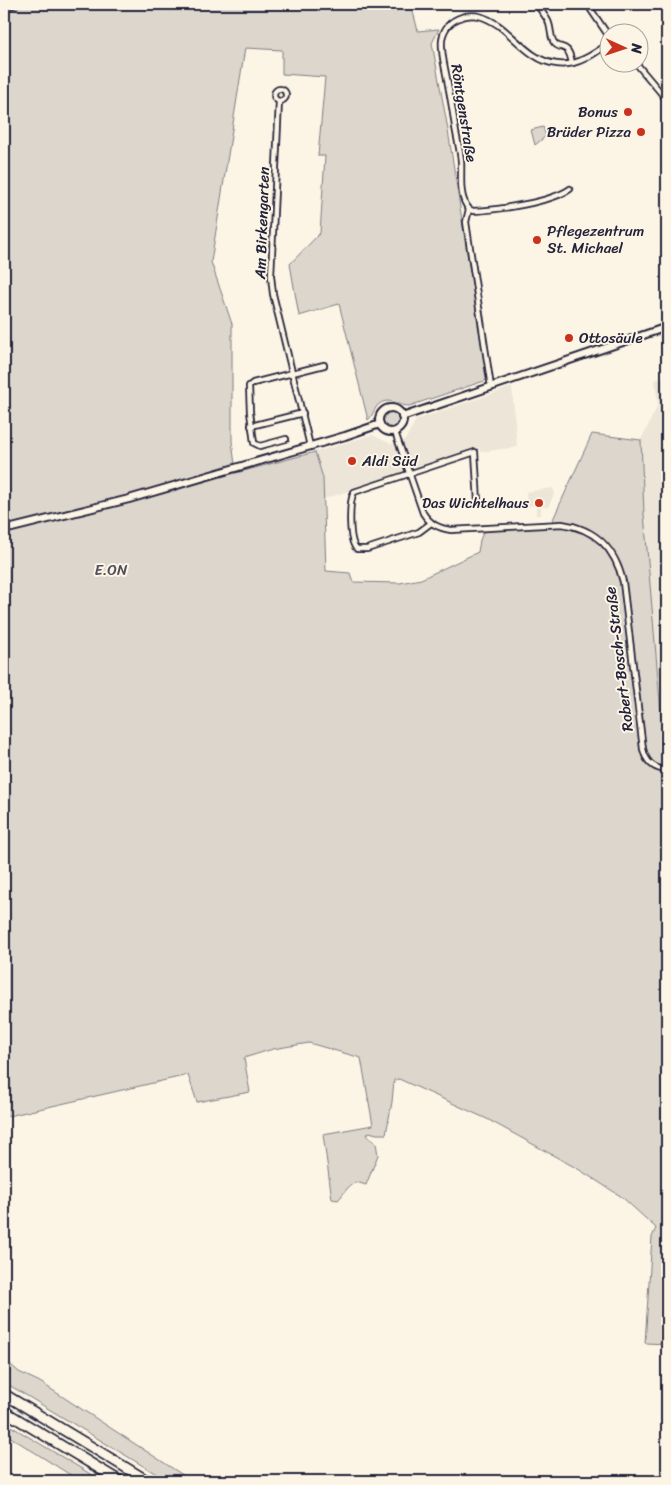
<svg xmlns="http://www.w3.org/2000/svg" width="671" height="1485" font-family="Sriracha,sans-serif">
	<style>
		.built { fill: #ece5d8 }
		.green { fill: #dcd6cc; stroke: #7f7c84 }
		.lines { fill: none; stroke-linecap: round; stroke-linejoin: round }
		.street-casing { stroke: #22223b; stroke-width: 8 }
		.secondary-casing { stroke: #22223b; stroke-width: 10 }
		.highway-casing { stroke: #22223b; stroke-width: 12 }
		.street { stroke: #fcf5e5; stroke-width: 4.5 }
		.secondary { stroke: #fcf5e5; stroke-width: 6 }
		.highway { stroke: #fcf5e5; stroke-width: 9 }
		.poi-dot { fill: #c8321e; stroke: #fcf5e5; stroke-width: 2 }
		.labels { text-anchor: middle; dominant-baseline: central; stroke-width: 4; stroke-linejoin: round; paint-order: stroke }
		.poi-label { font-size: 15px; fill: #22223b; stroke: #fcf5e5; text-anchor: end }
		.street-label { font-size: 15px; fill: #22223b; stroke: #fcf5e5 }
		.park-label { font-size: 15px; fill: #504f5f; stroke: #fcf5e5 }
	</style>
	<rect width="100%" height="100%" fill="#fcf5e5"/>
	<filter id="ink" filterUnits="userSpaceOnUse"><feTurbulence type="fractalNoise" baseFrequency=".02" numOctaves="2"/><feDisplacementMap in="SourceGraphic" scale="10" xChannelSelector="R" yChannelSelector="G"/><feConvolveMatrix kernelMatrix="1 2 1 2 8 2 1 2 1" color-interpolation-filters="sRGB"/></filter>
	<g filter="url(#ink)">
		<g class="built">
			<polygon points="667,377 667,784 644,514 641,440 658,405 655,380"/>
			<polygon points="512,387 517,447 480,452 479,447 324,499 323,478 315,452 372,435 391,444 405,440 416,420"/>
			<polygon points="552,488 555,492 548,507 541,507 541,515 536,515 536,505 527,506 526,492"/>
		</g>
		<g class="green">
			<path d="M4 4H411L418 31 439 29 432 43 447 124 487 380 409 406C398 406 388 395 377 406 373 411 373 416 368 420L339 304 299 316 290 264 320 233 325 156H318L325 77 282 74V50L245 48 211 262 232 324V441L236 473 315 452 323 478 326 571 350 573 353 582 400 583 421 579 478 552 480 540 484 530 550 526 592 434 641 440 644 514 667 784V1344L645 1343 652 1237 656 1228 622 1197 578 1169 487 1119 399 1079 394 1080 392 1102 386 1134H377L369 1132 367 1135 376 1143 378 1155 366 1185 356 1182C346 1187 345 1193 338 1200L332 1199 323 1134 373 1125 361 1058 309 1043 273 1049 244 1058 250 1092 197 1102 188 1075 4 1117Z"/>
			<polygon points="543,127 546,136 535,145 531,130"/>
			<circle cx="391" cy="420" r="9"/>
			<polygon points="4,1359 19,1372 40,1382 192,1481 168,1481 4,1382"/>
			<polygon points="4,1422 102,1481 80,1481 4,1433"/>
		</g>
		<g class="lines">
			<defs>
				<g id="street">
					<path d="M537 4C540 10 545 15 548 21 551 27 550 34 553 41 560 53 567 39 572 63"/>
					<polyline points="587,4 608,35"/>
					<polyline points="4,7 16,4"/>
					<polyline points="635,62 667,100"/>
					<circle cx="280" cy="95" r="6"/>
					<polyline points="279,101 271,276 273,294 310,446"/>
					<path d="M469 209 473 211C497 210 552 202 570 189"/>
					<polyline points="666,247 667,247"/>
					<path d="M491 387 466 222 469 209C458 197 462 176 461 161 460 150 457 139 455 127 453 111 450 95 447 79 443 56 432 27 462 17 475 12 487 18 498 25 516 38 533 62 557 64 576 67 594 54 608 44"/>
					<polyline points="251,426 303,413"/>
					<path d="M395 432 423 513C430 524 438 528 451 530L562 524C596 529 615 548 623 582L643 749C646 762 653 769 667 770"/>
					<polyline points="286,439 260,446 254,443 250,412 249,386 253,383 324,365"/>
					<path d="M431 523 419 532 367 549H357C348 542 349 502 354 492L357 491 475 452 478 502"/>
				</g>
				<g id="secondary">
					<circle cx="391" cy="420" r="12"/>
					<polyline points="402,417 667,327"/>
					<polyline points="4,530 129,499 345,436 380,424"/>
				</g>
				<g id="highway">
					<polyline points="4,1394 148,1481"/>
					<polyline points="4,1411 120,1481"/>
				</g>
			</defs>
			<use href="#street" class="street-casing"/>
			<use href="#secondary" class="secondary-casing"/>
			<use href="#highway" class="highway-casing"/>
			<use href="#street" class="street"/>
			<use href="#secondary" class="secondary"/>
			<use href="#highway" class="highway"/>
		</g>
	</g>
	<g class="poi-dot">
		<circle cx="628" cy="112" r="5"/>
		<circle cx="641" cy="132" r="5"/>
		<circle cx="537" cy="240" r="5"/>
		<circle cx="569" cy="338" r="5"/>
		<circle cx="352" cy="461" r="5"/>
		<circle cx="539" cy="503" r="5"/>
	</g>
	<g class="labels">
		<g class="poi-label">
			<text x="618" y="112">Bonus</text>
			<text x="631" y="132">Brüder Pizza</text>
			<text x="547" y="231" text-anchor="start">Pflegezentrum<tspan x="547" dy="17">St. Michael</tspan></text>
			<text x="579" y="338" text-anchor="start">Ottosäule</text>
			<text x="362" y="461" text-anchor="start">Aldi Süd</text>
			<text x="529" y="503">Das Wichtelhaus</text>
		</g>
		<g class="street-label">
			<text transform="translate(464 113) rotate(81)">Röntgenstraße</text>
			<text transform="translate(262 223) rotate(-88)">Am Birkengarten</text>
			<text transform="translate(619 659) rotate(-97)">Robert-Bosch-Straße</text>
		</g>
		<g class="park-label">
			<text x="111" y="570">E.ON</text>
		</g>
	</g>
	<rect width="671" height="1485" fill="none" stroke="#fcf5e5" stroke-width="20"/>
	<rect x="10" y="10" width="651" height="1465" fill="none" stroke="#22223b" stroke-width="2" filter="url(#ink)"/>
	<g transform="translate(624 48) rotate(93)"><circle r="24" fill="#fcf5e5" stroke="#a5a1a1"/>
	<path d="M0-4L9 19L0 12L-9 19Z" fill="#c8321e"/>
	<text y="-8" font-size="14" font-weight="bold" text-anchor="middle" fill="#22223b">N</text>
	</g>
</svg>
